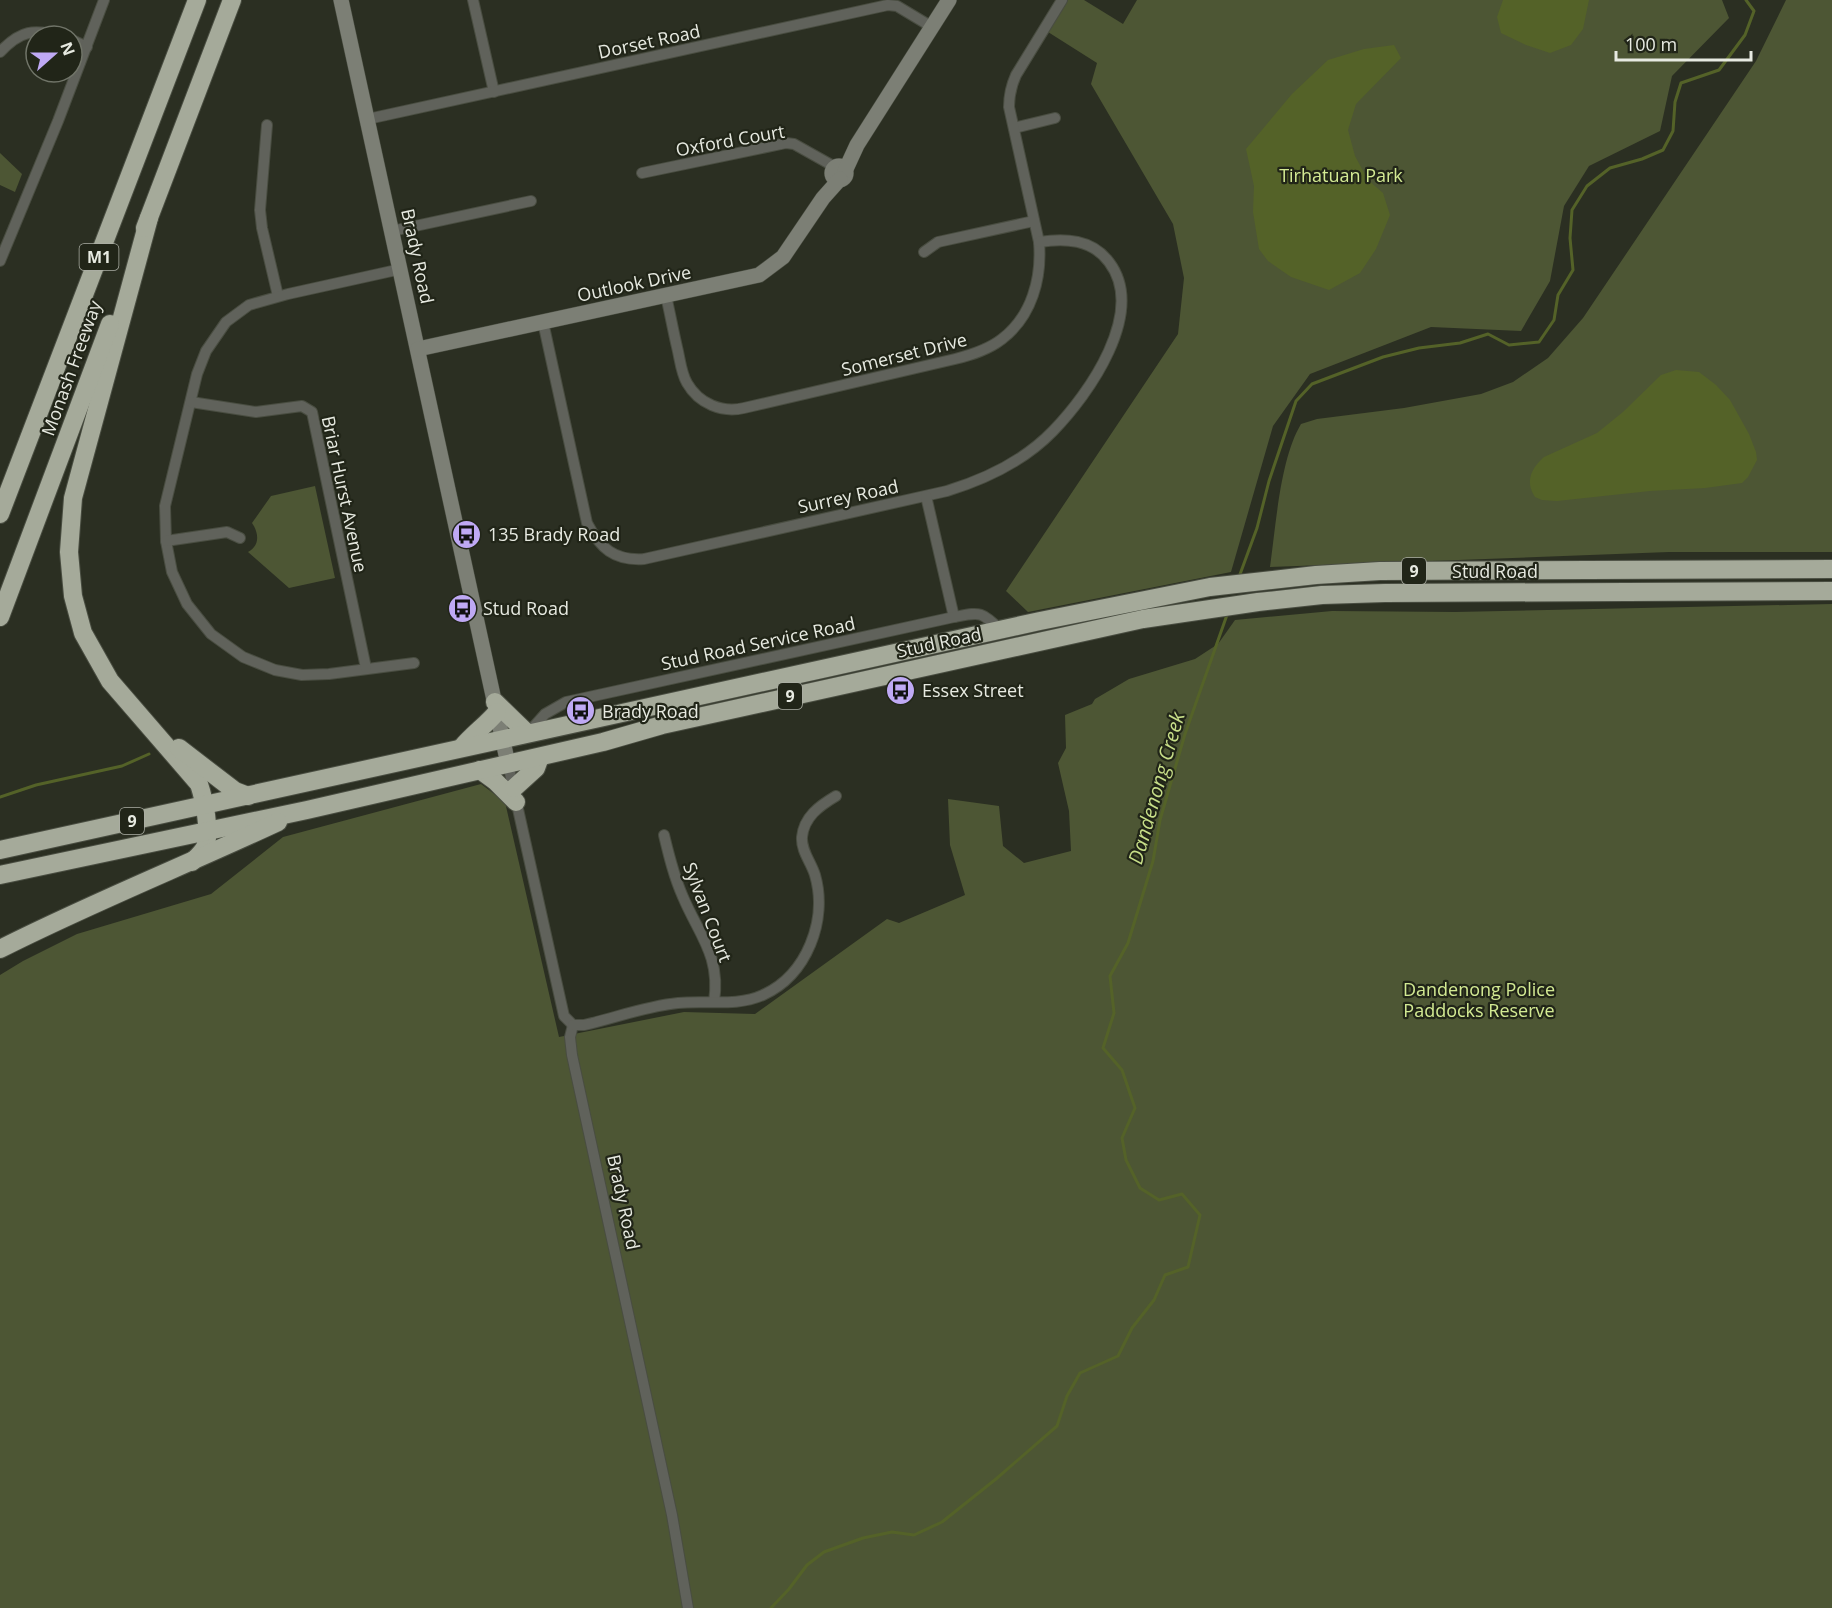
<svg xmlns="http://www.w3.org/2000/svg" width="1832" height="1608" font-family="'Open Sans',sans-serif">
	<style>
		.green { fill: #4d5634 }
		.water { fill: #546228 }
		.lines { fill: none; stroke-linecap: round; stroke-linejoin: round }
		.stream { stroke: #546228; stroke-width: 3 }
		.street-casing { stroke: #494d41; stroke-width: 12 }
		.secondary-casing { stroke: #494d41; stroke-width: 16 }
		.highway-casing { stroke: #494d41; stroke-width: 20 }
		.street { stroke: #60625b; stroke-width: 10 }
		.secondary { stroke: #7c7f75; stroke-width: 15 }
		.highway { stroke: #a5aa9a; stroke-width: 18 }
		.labels { text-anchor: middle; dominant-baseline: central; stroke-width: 4.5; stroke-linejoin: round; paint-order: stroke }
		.shield { fill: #212518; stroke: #acafa5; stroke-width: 1.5 }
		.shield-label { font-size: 16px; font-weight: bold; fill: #e7eae1 }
		.street-label { font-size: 18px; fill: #e7eae1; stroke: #212518 }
		.park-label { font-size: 18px; fill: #d3ea93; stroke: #212518 }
		.poi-label { font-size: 18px; fill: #e7eae1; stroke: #212518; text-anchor: start }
		.water-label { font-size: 20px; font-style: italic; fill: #c7de88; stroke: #212518 }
	</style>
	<rect width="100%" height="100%" fill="#2b2f22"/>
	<g class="green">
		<polygon points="1068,0 1084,0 1123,24 1137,0 1722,0 1729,18 1672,76 1660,131 1589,166 1564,206 1550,281 1521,331 1431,327 1310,374 1273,426 1231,572 1028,612 1006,591 1178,334 1184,278 1173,224 1091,84 1097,63 1048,32"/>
		<path d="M1786 0H1832V552H1669L1270 567C1276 525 1280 459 1301 424L1317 419 1404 408 1481 394 1513 382 1548 358 1583 318 1756 61Z"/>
		<polygon points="0,153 22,174 15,192 0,185"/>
		<path d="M315 486 335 578 289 588 248 552C260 546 259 533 252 523L271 496Z"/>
		<polygon points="1832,604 1832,1608 0,1608 0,975 23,961 77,934 211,894 283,837 481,784 505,802 559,1037 684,1012 755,1014 887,919 899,923 965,895 950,845 948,799 999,806 1003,846 1024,863 1071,851 1069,811 1058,763 1066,748 1065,715 1092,704 1095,699 1129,679 1195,659 1218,644 1235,620 1332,611 1455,612"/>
	</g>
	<g class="water">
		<polygon points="1503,0 1589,0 1583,29 1571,45 1550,53 1526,45 1501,33 1497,17"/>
		<polygon points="1394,45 1401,58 1356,104 1348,130 1355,156 1368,180 1383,193 1390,215 1376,249 1360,273 1329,290 1291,277 1268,261 1259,249 1253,212 1254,186 1246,149 1292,94 1328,60 1364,49"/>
		<path d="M1676 370 1699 372 1716 385 1730 400 1749 434 1756 452 1757 460 1748 477 1742 483 1705 488 1650 491 1557 501 1542 500 1535 497C1525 481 1531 469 1544 457L1597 433 1623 412 1661 375Z"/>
	</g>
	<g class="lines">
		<g class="stream">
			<polyline points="1239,577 1257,528 1269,481 1296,401 1312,384 1383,357 1419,348 1460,343 1488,334 1509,345 1539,342 1554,320 1558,295 1573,270 1570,238 1572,210 1587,186 1610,168 1642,159 1663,150 1673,131 1675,102 1681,83 1719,70 1745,35 1754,11 1746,0"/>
			<polyline points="0,797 36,785 122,766 149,754"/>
			<polyline points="771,1608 789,1589 807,1565 824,1552 863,1538 892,1532 914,1535 942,1522 996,1479 1057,1426 1067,1396 1080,1373 1118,1356 1132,1328 1154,1300 1165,1275 1188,1267 1200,1215 1182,1194 1159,1200 1140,1188 1126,1160 1122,1138 1135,1108 1122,1070 1103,1048 1114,1013 1110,976 1128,943 1153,861 1160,820 1185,734 1228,612"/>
		</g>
		<defs>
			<g id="street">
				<polyline points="473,0 494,92"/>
				<polyline points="72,40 87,47"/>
				<path d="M0 52C21 30 33 29 62 36"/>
				<polyline points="368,119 888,5 897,6 932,27"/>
				<polyline points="267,125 260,210 262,228 278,296"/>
				<polyline points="1014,128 1055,118"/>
				<polyline points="642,173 786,143 794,144 835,167"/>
				<polyline points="392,231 531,201"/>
				<polyline points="924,252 938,242 1034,221"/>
				<polyline points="0,261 58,121 104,0"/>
				<polyline points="401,269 288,294 249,305 226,322 206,351 197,374 165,506 166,541 172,572 187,604 211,634 243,657 275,670 302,675 329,674 414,663"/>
				<path d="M666 296C670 313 673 330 677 347 680 359 681 373 687 383 699 404 722 413 744 408L955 359C971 355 988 350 1002 339 1032 316 1042 278 1039 242L1009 107C1009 95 1011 86 1016 75L1062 0"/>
				<path d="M543 322 587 523C600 548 614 561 644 559L947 491C986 479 1025 460 1053 431 1089 394 1147 312 1109 262 1092 239 1065 238 1039 242"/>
				<polyline points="191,402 256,412 302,406 312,412 366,668"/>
				<polyline points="926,496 954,617"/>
				<polyline points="166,541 227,532 240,538"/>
				<path d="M528 733 545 714 566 702 954 617C981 612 980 611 1001 630"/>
				<polyline points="508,764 564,1016 573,1025"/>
				<path d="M664 835C669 856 674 877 683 897 699 935 721 956 714 1002"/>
				<polyline points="573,1025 570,1037 572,1055 672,1515 688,1608"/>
				<path d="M573 1025H584C615 1018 646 1006 678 1003 706 1000 737 1007 763 995 807 975 828 920 815 875 811 862 801 851 802 837 804 817 819 806 836 796"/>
			</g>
			<g id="secondary">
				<polyline points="341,0 508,764"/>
				<circle cx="839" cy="173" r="7"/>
				<polyline points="845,171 857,145 949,0"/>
				<polyline points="418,349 759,275 783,257 823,198 840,179"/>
			</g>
			<g id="highway">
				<path d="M149 218 73 498 69 552 73 596 83 633 110 681 199 784C204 799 211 832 205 847 202 853 196 858 192 862"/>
				<polyline points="145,228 232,0"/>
				<polyline points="0,514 197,0"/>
				<polyline points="0,617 110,324"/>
				<polyline points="495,702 527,733"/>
				<path d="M462 747C473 734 486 725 497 712"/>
				<polyline points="179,748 235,791 248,796"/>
				<polyline points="480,770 495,781 516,802"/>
				<polyline points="514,788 536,768 540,757"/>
				<polyline points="0,850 1040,621 1210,587 1316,575 1380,571 1832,569"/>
				<polyline points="0,875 307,810 603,742 662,725 1143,619 1258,602 1322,595 1385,593 1832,591"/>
				<path d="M0 949C91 903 186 865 278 822"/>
			</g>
		</defs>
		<use href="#street" class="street-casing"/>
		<use href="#secondary" class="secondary-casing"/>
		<use href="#highway" class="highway-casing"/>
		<use href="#street" class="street"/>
		<use href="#secondary" class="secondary"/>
		<use href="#highway" class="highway"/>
	</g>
	<defs>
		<symbol id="bus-disc" viewBox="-11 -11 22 22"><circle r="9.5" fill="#bfa9f4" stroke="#212518"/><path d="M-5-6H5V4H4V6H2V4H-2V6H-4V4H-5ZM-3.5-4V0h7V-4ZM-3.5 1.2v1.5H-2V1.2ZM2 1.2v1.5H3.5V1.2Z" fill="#111"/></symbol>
	</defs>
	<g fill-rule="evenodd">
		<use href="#bus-disc" x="450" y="518" width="33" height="33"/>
		<use href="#bus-disc" x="446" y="592" width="33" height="33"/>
		<use href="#bus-disc" x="884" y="674" width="33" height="33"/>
		<use href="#bus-disc" x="564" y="694" width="33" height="33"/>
	</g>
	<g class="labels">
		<g class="shield">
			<rect x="79.5" y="244" width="39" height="26" rx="4.5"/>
			<rect x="1402" y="558" width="24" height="26" rx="4.5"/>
			<rect x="778" y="683" width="24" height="26" rx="4.5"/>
			<rect x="120" y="808" width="24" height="26" rx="4.5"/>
		</g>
		<g class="shield-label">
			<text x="99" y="257">M1</text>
			<text x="1414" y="571">9</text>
			<text x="790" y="696">9</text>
			<text x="132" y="821">9</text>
		</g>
		<g class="street-label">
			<text transform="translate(649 41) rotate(-12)">Dorset Road</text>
			<text transform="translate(730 140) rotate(-10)">Oxford Court</text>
			<text transform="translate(418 256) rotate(78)">Brady Road</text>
			<text transform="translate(634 283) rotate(-12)">Outlook Drive</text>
			<text transform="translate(904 354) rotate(-14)">Somerset Drive</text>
			<text transform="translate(71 368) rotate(-70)">Monash Freeway</text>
			<text transform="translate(345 494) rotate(78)">Briar Hurst Avenue</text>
			<text transform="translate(848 496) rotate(-12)">Surrey Road</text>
			<text x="1495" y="571">Stud Road</text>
			<text transform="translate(939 642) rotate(-12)">Stud Road</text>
			<text transform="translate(758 643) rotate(-12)">Stud Road Service Road</text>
			<text transform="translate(708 912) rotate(69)">Sylvan Court</text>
			<text transform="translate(624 1202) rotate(78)">Brady Road</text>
		</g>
		<g class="park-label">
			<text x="1341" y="175">Tirhatuan Park</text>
			<text x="1479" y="989">Dandenong Police<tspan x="1479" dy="21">Paddocks Reserve</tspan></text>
		</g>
		<g class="poi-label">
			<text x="488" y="534">135 Brady Road</text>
			<text x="483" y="608">Stud Road</text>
			<text x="922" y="690">Essex Street</text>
			<text x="602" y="711">Brady Road</text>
		</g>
		<g class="water-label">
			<text transform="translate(1156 788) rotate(-74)">Dandenong Creek</text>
		</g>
	</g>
	<g transform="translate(54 54) rotate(69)"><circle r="28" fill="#212518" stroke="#707468" stroke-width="1.5"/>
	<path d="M0-4.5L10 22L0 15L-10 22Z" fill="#bfa9f4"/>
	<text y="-9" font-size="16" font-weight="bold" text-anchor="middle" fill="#e7eae1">N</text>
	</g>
	<path d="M1616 51v9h135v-9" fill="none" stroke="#e7eae1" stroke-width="3"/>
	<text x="1625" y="51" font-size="18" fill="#e7eae1" stroke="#212518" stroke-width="4.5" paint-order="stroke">100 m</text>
</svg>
